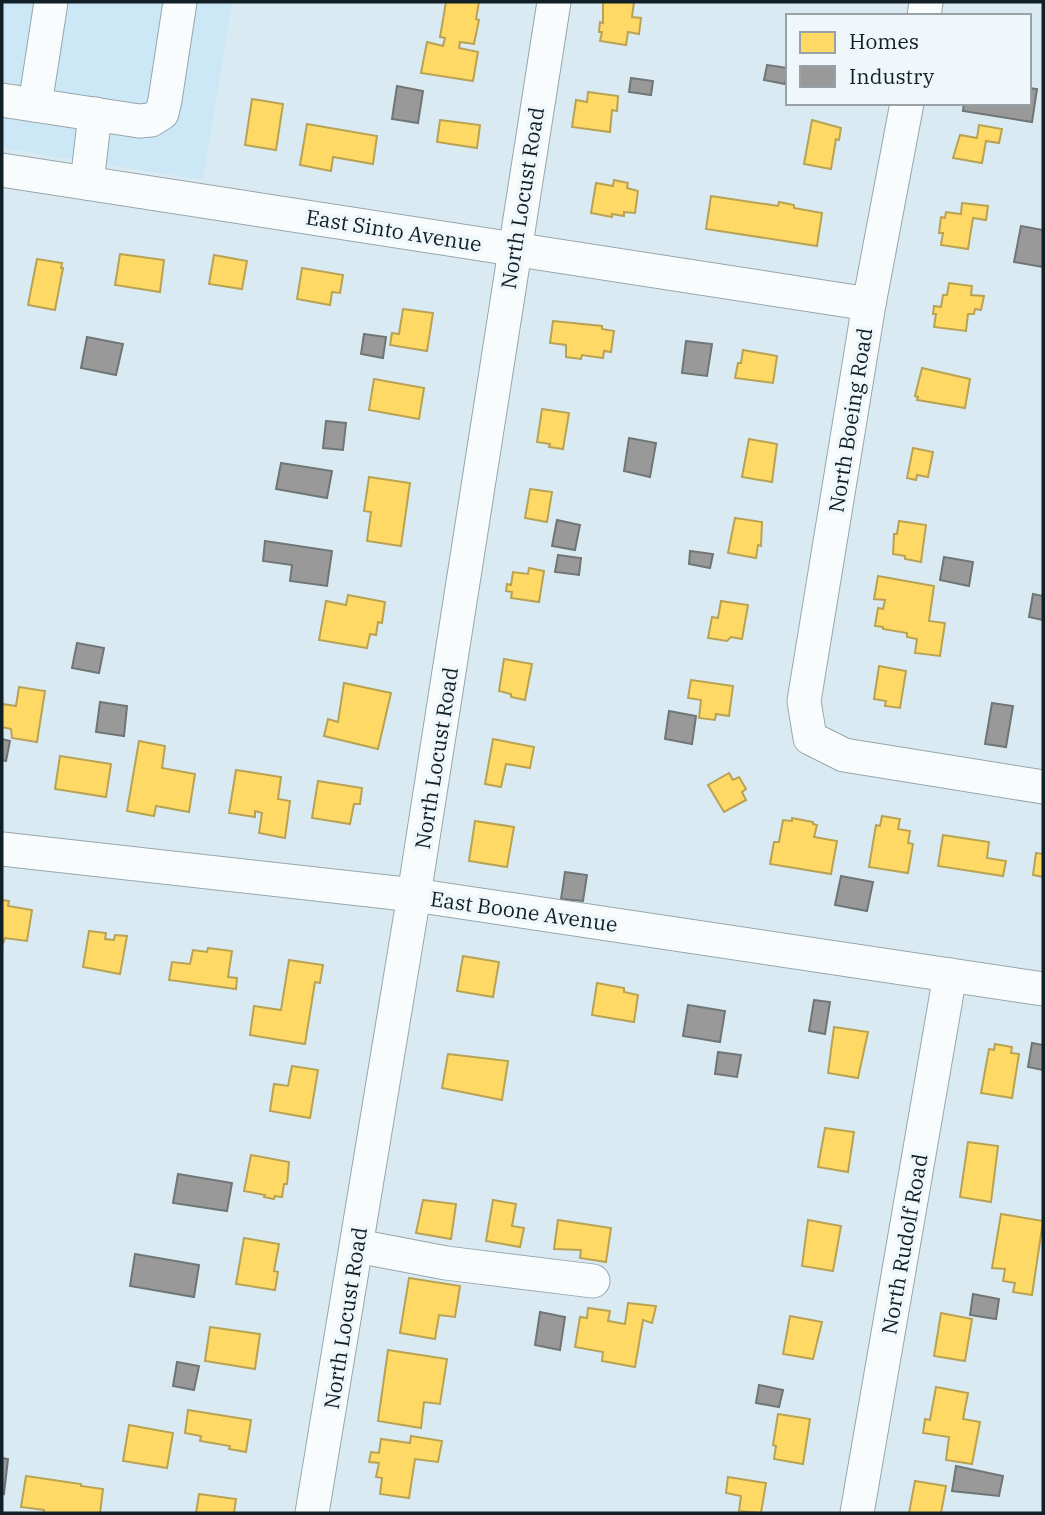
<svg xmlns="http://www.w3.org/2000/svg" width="1045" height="1515" font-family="'IBM Plex Serif',serif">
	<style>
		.built { fill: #cce8f6 }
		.homes { fill: #ffd966; stroke: #b8a253; stroke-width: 2 }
		.industry { fill: #999; stroke: #707576; stroke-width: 2 }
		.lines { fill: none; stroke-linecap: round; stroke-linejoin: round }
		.minor-casing { stroke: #97a6ad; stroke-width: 35 }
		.minor { stroke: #f9fcfd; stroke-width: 33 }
		.labels { text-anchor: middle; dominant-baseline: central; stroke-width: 7; stroke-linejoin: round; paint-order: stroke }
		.street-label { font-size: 21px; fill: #112026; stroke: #f0f7fb }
	</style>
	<rect width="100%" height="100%" fill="#daeaf2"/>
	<polygon class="built" points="2,2 232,2 203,180 2,148"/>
	<g class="homes">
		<polygon points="446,2 479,2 476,19 479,20 474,44 460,42 459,48 478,52 473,81 421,73 427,42 443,46 445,38 440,37"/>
		<polygon points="603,2 634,2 632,17 641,18 639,34 628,32 626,45 600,41 602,32 599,32 600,22 603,23"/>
		<polygon points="588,92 618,96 617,111 612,110 610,132 572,127 576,100 587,102"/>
		<polygon points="252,99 283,104 276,150 245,145"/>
		<polygon points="440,120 480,125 477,148 437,142"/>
		<polygon points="812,120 841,128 839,140 836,139 831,169 804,164"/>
		<polygon points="307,124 377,136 373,164 333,157 331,171 300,165"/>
		<polygon points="979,125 1002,129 999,143 986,141 982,163 953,158 960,135 977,138"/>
		<polygon points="614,180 628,183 627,188 638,191 635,213 624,212 624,216 612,214 612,217 591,213 596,183 613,186"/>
		<polygon points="711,196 778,206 779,202 794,205 794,208 822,213 817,246 706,229"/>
		<polygon points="962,203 988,206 986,220 973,218 968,249 941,245 943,233 939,233 941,217 945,218 946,212 961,214"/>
		<polygon points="120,254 164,260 160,292 115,285"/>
		<polygon points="214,255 247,261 242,289 209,284"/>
		<polygon points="37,259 62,263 61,268 63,268 55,310 28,305"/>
		<polygon points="302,268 343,275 340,293 332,292 330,305 297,299"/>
		<polygon points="949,283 972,286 971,295 984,296 981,310 975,309 974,314 968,314 966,331 934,327 936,314 933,314 934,306 941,307 943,295 947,295"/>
		<polygon points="403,309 433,313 427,351 390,345 392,333 399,334"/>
		<polygon points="553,321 602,326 602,329 614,331 611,352 604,351 603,358 582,355 581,359 566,357 566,345 550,343"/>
		<polygon points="743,350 777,356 773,383 735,378 738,363 741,363"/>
		<polygon points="922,368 970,379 965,408 917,400 918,397 915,396"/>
		<polygon points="374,379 424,388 419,419 369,410"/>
		<polygon points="542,409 569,413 563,449 549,447 550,444 537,442"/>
		<polygon points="749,439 777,444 772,482 742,477"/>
		<polygon points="913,448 933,452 928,477 917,475 916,480 907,478"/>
		<polygon points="369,477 410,483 401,546 367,541 371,512 364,511"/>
		<polygon points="530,489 552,492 547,522 525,518"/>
		<polygon points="735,518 762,522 761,546 758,545 756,558 728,553"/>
		<polygon points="899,521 926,525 921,562 905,559 905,556 893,554 894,534 897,534"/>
		<polygon points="529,568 544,571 539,602 511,598 512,592 506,591 507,584 511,585 513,572 528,574"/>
		<polygon points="878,576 934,586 929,621 945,623 940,656 915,653 917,639 907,637 907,633 883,629 883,627 875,626 878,608 883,609 885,600 874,599"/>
		<polygon points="348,595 385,602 382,623 378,622 376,635 370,634 367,648 319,640 326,601 346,605"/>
		<polygon points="721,601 748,605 742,639 731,637 727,641 708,638 712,617 718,618"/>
		<polygon points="504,659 532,664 525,700 511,697 511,694 499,691"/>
		<polygon points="879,666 906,671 900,708 885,706 886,701 874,699"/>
		<polygon points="691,680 733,686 729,716 716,714 715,720 699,718 701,700 688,698"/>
		<polygon points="344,683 391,693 378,749 324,736 328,719 338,722"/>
		<polygon points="19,687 45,691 37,742 12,738 11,729 2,727 2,704 16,706"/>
		<polygon points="493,739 534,747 530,768 506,764 501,787 485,784"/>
		<polygon points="139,741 165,746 162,768 195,774 189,812 156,806 154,816 127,811"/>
		<polygon points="60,756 111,764 106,797 55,789"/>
		<polygon points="236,770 281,777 278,799 290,801 285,838 259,833 262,813 255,811 255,817 229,813"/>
		<polygon points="729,773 733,780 739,777 746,789 742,792 746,800 724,812 708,785"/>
		<polygon points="318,781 362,788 360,804 354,804 350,824 312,818"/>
		<polygon points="882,816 900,819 898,829 910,831 908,843 913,844 908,873 869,867 876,825 880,826"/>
		<polygon points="792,818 813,822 813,824 817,825 814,837 837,841 831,874 770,864 774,842 779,842 783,820 792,821"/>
		<polygon points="475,821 514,827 507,867 469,861"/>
		<polygon points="943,835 989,842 987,858 1006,861 1003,876 938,866"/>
		<polygon points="1036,853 1043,854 1043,877 1033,875"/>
		<polygon points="2,900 9,901 8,906 32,910 27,941 5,938 2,946"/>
		<polygon points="89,931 106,933 105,939 114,940 115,935 127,936 120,974 83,967"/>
		<polygon points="208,948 232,951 228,977 237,978 236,989 169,980 172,962 190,964 193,950 207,952"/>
		<polygon points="463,956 499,962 493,997 457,991"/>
		<polygon points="289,960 323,965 320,983 315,982 305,1044 250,1035 254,1006 281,1010"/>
		<polygon points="597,983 624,988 624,992 638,995 634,1022 592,1015"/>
		<polygon points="834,1027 868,1032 858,1078 828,1073"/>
		<polygon points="995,1044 1012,1047 1011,1053 1019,1054 1012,1098 981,1093 989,1049 994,1050"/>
		<polygon points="448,1054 508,1061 502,1100 442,1088"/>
		<polygon points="292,1066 318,1070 310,1118 270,1111 274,1084 288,1086"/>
		<polygon points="825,1128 854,1132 848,1172 818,1167"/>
		<polygon points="968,1142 998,1146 991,1202 960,1197"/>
		<polygon points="251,1155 289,1162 287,1184 284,1184 282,1197 275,1196 274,1199 264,1197 265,1195 244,1191"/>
		<polygon points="423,1200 456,1204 451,1239 416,1233"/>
		<polygon points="493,1200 516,1204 512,1226 524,1228 520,1247 486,1241"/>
		<polygon points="1001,1214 1043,1221 1032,1295 1013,1292 1015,1283 1003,1281 1005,1269 992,1268"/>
		<polygon points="558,1220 611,1228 606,1262 580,1258 581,1250 554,1249"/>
		<polygon points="808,1220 841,1226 833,1271 802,1266"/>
		<polygon points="244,1238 279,1244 274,1271 278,1272 275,1290 236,1284"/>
		<polygon points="409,1278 460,1286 455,1317 439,1315 435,1339 400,1333"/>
		<polygon points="628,1303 656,1306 652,1323 643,1320 635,1367 602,1361 603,1352 575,1347 580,1317 587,1318 588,1308 610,1311 608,1321 625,1324"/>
		<polygon points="941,1313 972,1319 965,1361 934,1356"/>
		<polygon points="790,1316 822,1322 813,1359 783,1354"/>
		<polygon points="210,1327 260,1334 255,1369 205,1361"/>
		<polygon points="388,1350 447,1359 440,1404 424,1402 421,1428 378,1421"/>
		<polygon points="936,1387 968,1393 963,1419 980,1422 972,1464 946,1460 949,1437 923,1433 925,1419 930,1420"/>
		<polygon points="188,1410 251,1420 246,1452 229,1449 230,1446 200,1441 201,1436 185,1433"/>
		<polygon points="778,1414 810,1419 803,1464 774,1459 776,1446 773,1445"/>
		<polygon points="129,1425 173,1433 167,1468 123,1461"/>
		<polygon points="411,1436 442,1441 438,1462 415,1459 409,1498 380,1494 382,1478 376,1477 379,1463 369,1462 371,1452 379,1453 381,1439 410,1443"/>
		<polygon points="26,1476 81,1484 81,1486 103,1489 100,1513 44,1513 44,1510 21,1507"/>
		<polygon points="728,1477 766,1483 761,1513 739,1511 741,1496 726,1493"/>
		<polygon points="915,1481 946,1486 941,1513 909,1513"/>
		<polygon points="199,1494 236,1499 234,1513 196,1513"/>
	</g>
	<g class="industry">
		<polygon points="767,65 788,68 785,84 764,80"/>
		<polygon points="631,78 653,81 651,95 629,92"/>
		<polygon points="397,86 423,91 418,123 392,119"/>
		<polygon points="1029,88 1037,89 1032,122 963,111 964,103 1029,103"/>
		<polygon points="1021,226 1043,230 1043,267 1014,262"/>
		<polygon points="364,334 386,337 383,358 361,354"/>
		<polygon points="87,337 123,344 116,375 81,368"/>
		<polygon points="686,341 712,344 707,376 682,373"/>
		<polygon points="326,421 346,423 343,450 323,448"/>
		<polygon points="629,438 656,443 650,477 624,471"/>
		<polygon points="281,463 332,471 327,498 276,489"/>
		<polygon points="557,520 580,525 575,550 552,546"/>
		<polygon points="265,541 332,551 327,586 290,581 292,565 263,561"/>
		<polygon points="690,551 713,554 710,568 689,564"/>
		<polygon points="558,555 581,558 579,575 555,572"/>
		<polygon points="944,557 973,562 969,586 940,580"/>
		<polygon points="1033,594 1043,596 1043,620 1029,617"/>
		<polygon points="77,643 104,648 99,673 72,668"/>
		<polygon points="100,702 127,706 124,736 96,732"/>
		<polygon points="992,703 1013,706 1006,747 985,744"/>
		<polygon points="669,711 696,716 692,744 665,739"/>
		<polygon points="2,739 10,741 6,761 2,760"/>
		<polygon points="565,872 587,875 583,901 561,899"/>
		<polygon points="841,876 873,882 867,911 835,905"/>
		<polygon points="814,1000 830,1002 825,1034 809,1031"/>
		<polygon points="688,1005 725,1011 720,1042 683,1036"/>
		<polygon points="1032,1043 1043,1045 1043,1070 1028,1067"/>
		<polygon points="718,1052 741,1055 737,1077 715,1074"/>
		<polygon points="178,1174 232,1183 227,1211 173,1203"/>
		<polygon points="135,1254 199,1265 194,1297 130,1286"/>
		<polygon points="973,1294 999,1299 996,1319 970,1315"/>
		<polygon points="540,1312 565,1317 560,1350 535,1345"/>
		<polygon points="177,1362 199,1366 194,1390 173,1386"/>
		<polygon points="759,1385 783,1390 779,1407 756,1403"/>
		<polygon points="2,1458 8,1459 4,1494 2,1493"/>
		<polygon points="956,1466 1003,1476 999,1496 952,1491"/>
	</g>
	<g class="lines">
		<defs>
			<g id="minor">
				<polyline points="924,16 926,2"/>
				<polyline points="2,100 139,121 151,120 162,113 165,100 180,2"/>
				<polyline points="907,103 869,304 804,701 810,738 844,755 1043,787"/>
				<polyline points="35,105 51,2"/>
				<polyline points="2,170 869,304"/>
				<polyline points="87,183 95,114"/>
				<polyline points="2,849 414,895 1043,989"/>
				<polyline points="357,1246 446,1263 593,1281"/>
				<polyline points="312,1513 414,895 554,2"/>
				<polyline points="857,1513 950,975"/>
			</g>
		</defs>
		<use href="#minor" class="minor-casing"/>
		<use href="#minor" class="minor"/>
	</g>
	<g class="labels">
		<g class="street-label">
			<text transform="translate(522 198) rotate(-81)">North Locust Road</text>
			<text transform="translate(394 230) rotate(9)">East Sinto Avenue</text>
			<text transform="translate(850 420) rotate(-81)">North Boeing Road</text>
			<text transform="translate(436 758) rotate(-81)">North Locust Road</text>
			<text transform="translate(524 911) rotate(8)">East Boone Avenue</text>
			<text transform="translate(904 1244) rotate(-80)">North Rudolf Road</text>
			<text transform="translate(345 1318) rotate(-81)">North Locust Road</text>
		</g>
	</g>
	<rect width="1045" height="1515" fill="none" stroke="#112026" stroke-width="7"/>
	<rect x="786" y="14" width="245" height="91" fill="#f0f7fb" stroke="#97a1a6" stroke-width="2"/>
	<rect x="800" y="32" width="35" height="21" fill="#ffd966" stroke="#97a1a6" stroke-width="2"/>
	<text x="849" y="49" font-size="21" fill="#112026">Homes</text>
	<rect x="800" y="66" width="35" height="21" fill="#999999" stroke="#97a1a6" stroke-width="2"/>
	<text x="849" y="84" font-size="21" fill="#112026">Industry</text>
</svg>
